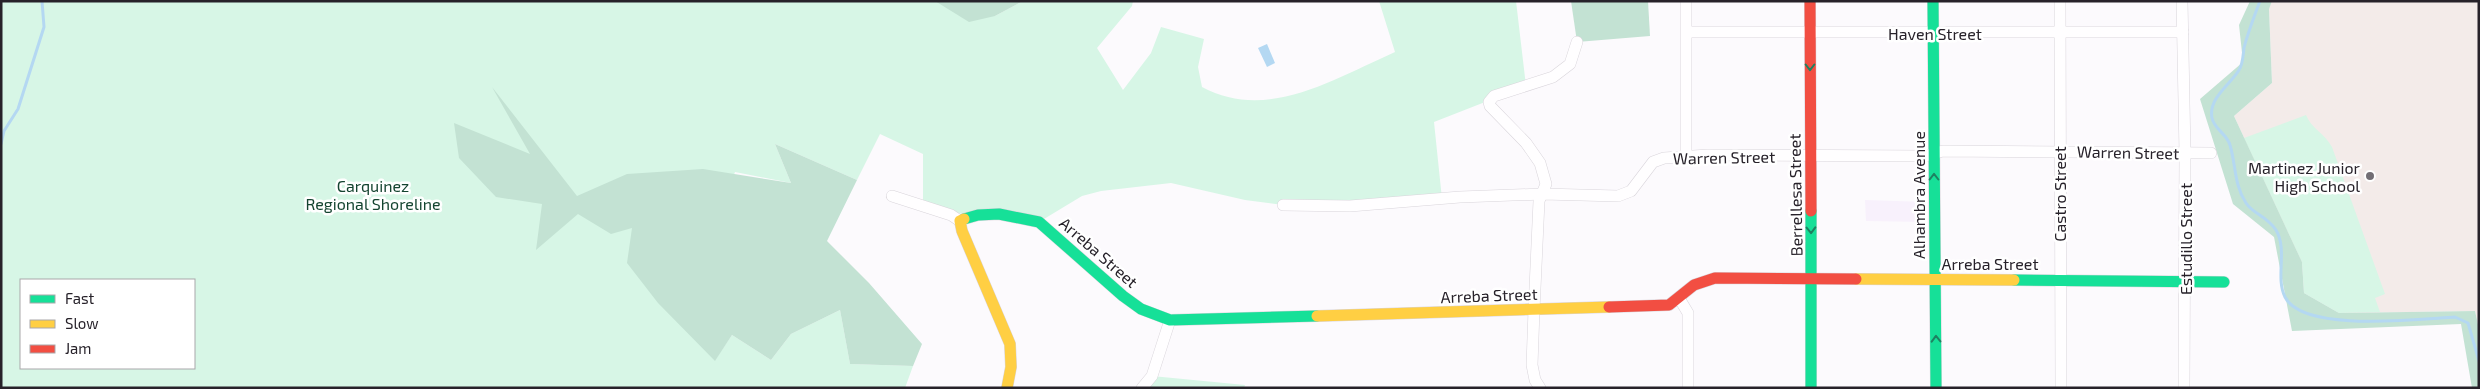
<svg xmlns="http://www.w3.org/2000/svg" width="2480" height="389" font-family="'Exo 2',sans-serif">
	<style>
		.built { fill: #f8f1fc }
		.industrial { fill: #f3ebe9 }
		.green { fill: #d7f6e6; fill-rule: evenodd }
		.forest { fill: #c3e2d3 }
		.water { fill: #b4d8f2 }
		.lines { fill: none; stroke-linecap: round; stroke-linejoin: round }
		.stream { stroke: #b4d8f2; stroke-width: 3 }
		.street-casing { stroke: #d9d5db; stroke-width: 12 }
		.fast-casing { stroke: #d9d5db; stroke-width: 12 }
		.slow-casing { stroke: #d9d5db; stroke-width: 12 }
		.jam-casing { stroke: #d9d5db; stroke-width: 12 }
		.street { stroke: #fffeff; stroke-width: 11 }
		.fast { stroke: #16e098; stroke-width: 11 }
		.slow { stroke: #ffcf43; stroke-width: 11 }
		.jam { stroke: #f24e42; stroke-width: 11 }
		.oneway { stroke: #1e8161 }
		.poi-dot { fill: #726e74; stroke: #fff; stroke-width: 2 }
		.labels { text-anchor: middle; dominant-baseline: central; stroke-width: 5; stroke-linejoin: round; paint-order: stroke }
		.street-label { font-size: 16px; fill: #27222a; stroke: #fff }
		.poi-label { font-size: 16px; fill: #27222a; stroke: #fff; text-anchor: end }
		.park-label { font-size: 16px; fill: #144430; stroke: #fff }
	</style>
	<rect width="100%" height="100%" fill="#fcfafd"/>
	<polygon class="built" points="1865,200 1926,202 1925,222 1866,221"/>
	<polygon class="industrial" points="2272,1 2479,1 2479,329 2475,311 2339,313 2302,262 2234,116 2272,83 2269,8"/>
	<g class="green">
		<path d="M1 1H935L995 16 1023 1H1133L1132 6 1097 48 1123 90 1151 53 1161 27 1204 39 1198 67 1202 87C1267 122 1334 79 1395 52L1379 1H1516L1526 86 1434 122 1442 199 1283 205 1245 200 1171 183 1101 191 1082 196 1039 222 969 215 923 206V154L880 134 857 180 775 144 791 183 735 172 678 321 715 360 732 335 771 360 791 334 840 310 850 364 913 366 905 388H1ZM21 280H194V368H21Z"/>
		<path d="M2306 115C2311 128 2325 134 2332 147L2385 294 2375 298 2380 312 2339 313 2304 293 2302 262 2244 138Z"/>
		<polygon points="1152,376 1245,385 1244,388 1142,388"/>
	</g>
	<g class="forest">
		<polygon points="935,1 1023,1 995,16 969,22"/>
		<polygon points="1571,1 1648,1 1650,36 1577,42"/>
		<polygon points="2250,1 2272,1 2269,9 2272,83 2234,116 2302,262 2304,293 2339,313 2475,311 2479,329 2479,388 2472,388 2461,324 2292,331 2274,237 2233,204 2200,99 2243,62 2239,25"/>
		<polygon points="492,87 577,196 627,174 703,169 791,183 775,144 857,180 827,241 869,283 922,344 913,366 850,364 840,310 791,334 771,360 732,335 715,361 658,303 627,263 632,228 611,234 578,214 536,250 542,204 496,197 459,158 454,123 530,154"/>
	</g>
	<polygon class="water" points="1267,44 1275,63 1267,67 1258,48"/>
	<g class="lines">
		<g class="stream">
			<path d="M2260 1C2254 17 2248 32 2244 48 2243 55 2243 64 2239 70 2231 84 2208 98 2212 118 2214 129 2227 134 2230 145 2236 165 2234 185 2246 203 2253 214 2267 216 2276 230 2288 250 2275 277 2285 297 2303 333 2418 319 2455 317L2468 323 2479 361"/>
			<polyline points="1,144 4,131 18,109 44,27 42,1"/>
		</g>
		<defs>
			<g id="street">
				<polyline points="1686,1 1686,157"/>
				<polyline points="2060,1 2061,388"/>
				<polyline points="2182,1 2185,153 2184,388"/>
				<polyline points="1687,32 2183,32"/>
				<polyline points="892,196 951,215 960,221"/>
				<polyline points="1283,205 1350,206 1460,197 1543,194 1618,196 1631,191 1653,162 1664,158 1708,155 1925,156 1943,151 2211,153"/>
				<polyline points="1679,298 1688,313 1688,388"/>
				<polyline points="1142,388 1152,376 1170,320"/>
				<polyline points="1540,388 1535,380 1532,365 1534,310 1539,201 1546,184 1540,163 1526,143 1490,106 1489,102 1494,96 1553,77 1570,64 1577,42"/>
			</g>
			<g id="fast">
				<polyline points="1933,1 1936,388"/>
				<polyline points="1811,211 1811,388"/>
				<polyline points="964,219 978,215 999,214 1039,222 1123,296 1141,309 1170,320 1317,316"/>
				<polyline points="2014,280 2224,282"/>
			</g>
			<g id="slow">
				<polyline points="964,219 960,221 962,231 1010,344 1011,367 1007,388"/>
				<polyline points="1856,279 2014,280"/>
				<polyline points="1317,316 1609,307"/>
			</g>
			<g id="jam">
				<polyline points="1810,1 1811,211"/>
				<polyline points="1609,307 1669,305 1694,285 1715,278 1856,279"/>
			</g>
		</defs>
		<use href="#street" class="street-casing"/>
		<use href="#fast" class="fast-casing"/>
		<use href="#slow" class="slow-casing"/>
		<use href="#jam" class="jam-casing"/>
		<use href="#street" class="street"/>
		<use href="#fast" class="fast"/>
		<use href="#slow" class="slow"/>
		<use href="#jam" class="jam"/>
	</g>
	<defs><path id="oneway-chevron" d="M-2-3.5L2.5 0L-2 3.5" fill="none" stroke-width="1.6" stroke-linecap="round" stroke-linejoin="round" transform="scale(1.25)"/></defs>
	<g class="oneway">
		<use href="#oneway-chevron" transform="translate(1810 67) rotate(90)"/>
		<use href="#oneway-chevron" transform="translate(1934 177) rotate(-90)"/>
		<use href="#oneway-chevron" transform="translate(1811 230) rotate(89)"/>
		<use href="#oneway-chevron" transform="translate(1936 339) rotate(-91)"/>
	</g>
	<circle class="poi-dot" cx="2370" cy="176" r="5"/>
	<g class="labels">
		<g class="street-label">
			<text x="1935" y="33">Haven Street</text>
			<text transform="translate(2128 152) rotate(1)">Warren Street</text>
			<text transform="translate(1724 157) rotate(-1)">Warren Street</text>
			<text transform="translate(2059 194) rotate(-90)">Castro Street</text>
			<text transform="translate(1795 195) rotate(-91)">Berrellesa Street</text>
			<text transform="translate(1918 195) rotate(-90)">Alhambra Avenue</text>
			<text transform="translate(2185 239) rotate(-90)">Estudillo Street</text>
			<text transform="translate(1099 252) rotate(41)">Arreba Street</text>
			<text x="1990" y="263">Arreba Street</text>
			<text transform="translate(1489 295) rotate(-2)">Arreba Street</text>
		</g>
		<g class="poi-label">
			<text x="2360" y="167">Martinez Junior<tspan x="2360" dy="18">High School</tspan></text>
		</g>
		<g class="park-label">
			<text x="373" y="185">Carquinez<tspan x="373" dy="18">Regional Shoreline</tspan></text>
		</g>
	</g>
	<rect width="2480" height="389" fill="none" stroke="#27222a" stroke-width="5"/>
	<rect x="20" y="279" width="175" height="90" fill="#ffffff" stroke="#a9a7aa"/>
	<rect x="30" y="295" width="25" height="8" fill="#16e098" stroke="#a9a7aa"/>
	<text x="65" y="304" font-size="15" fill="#27222a">Fast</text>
	<rect x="30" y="320" width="25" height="8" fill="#ffcf43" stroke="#a9a7aa"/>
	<text x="65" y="329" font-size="15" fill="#27222a">Slow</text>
	<rect x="30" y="345" width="25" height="8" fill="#f24e42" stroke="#a9a7aa"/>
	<text x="65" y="354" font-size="15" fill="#27222a">Jam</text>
</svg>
